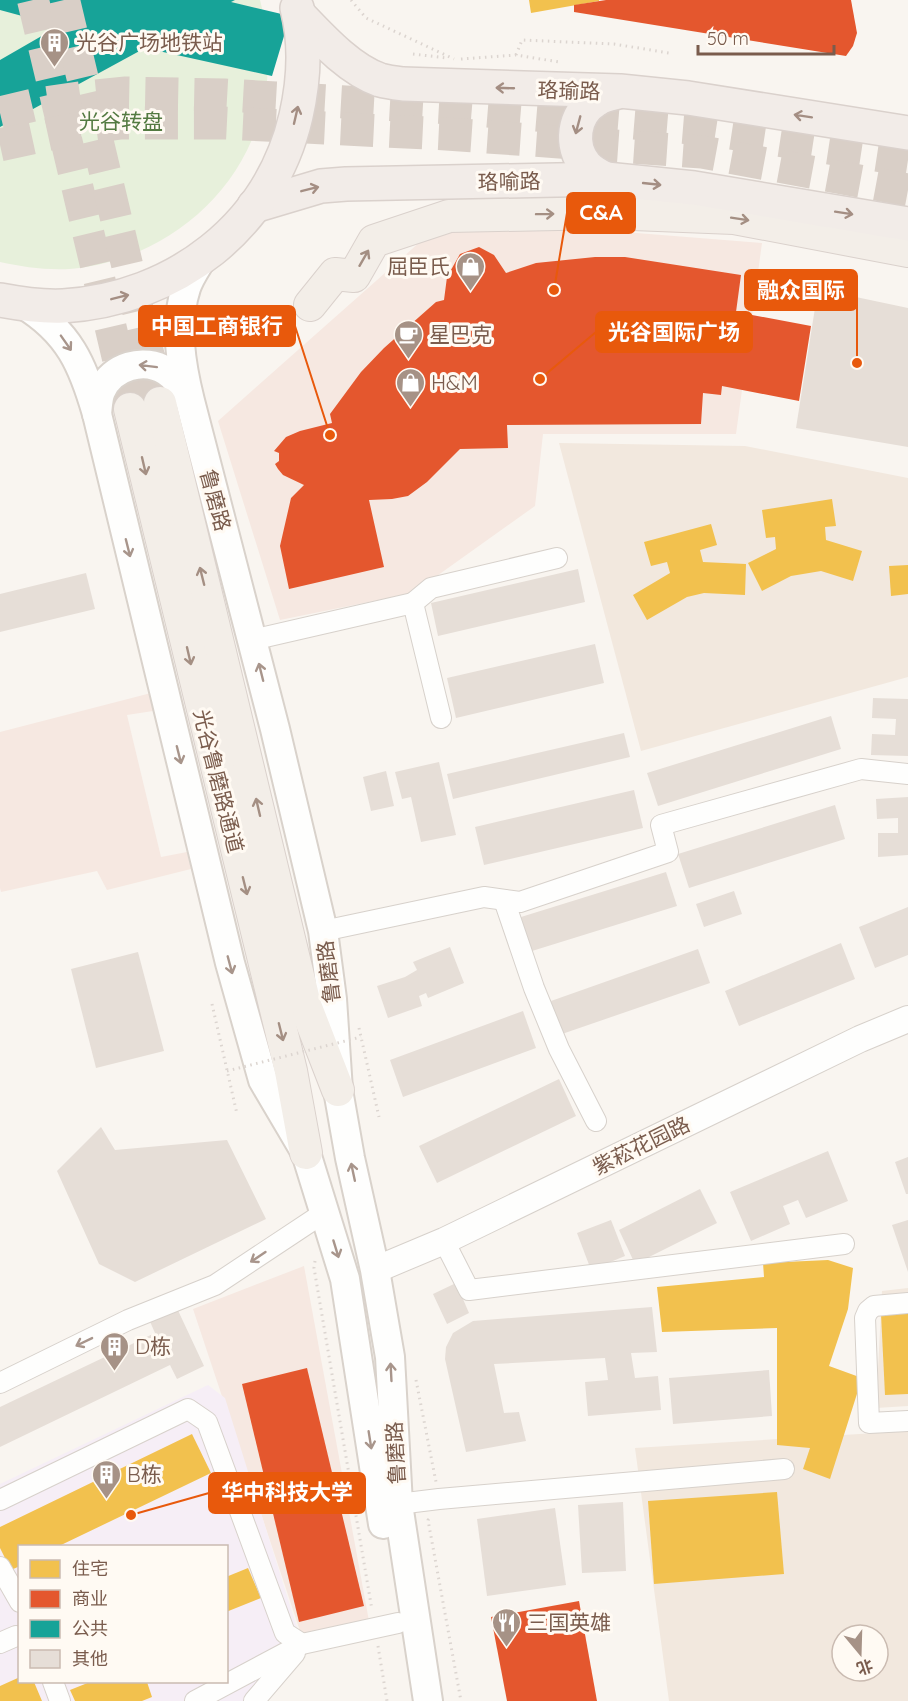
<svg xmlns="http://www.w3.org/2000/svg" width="908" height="1701" font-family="Quicksand,'Noto Sans SC',sans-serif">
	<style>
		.residential { fill: #f2e8de; fill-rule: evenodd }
		.commercial { fill: #f6e8e1 }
		.education { fill: #f6eef6; fill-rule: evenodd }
		.green { fill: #e7f0db }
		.homes { fill: #f2c14e }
		.shops { fill: #e4572e }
		.public { fill: #17a398 }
		.building { fill: #e6ded7 }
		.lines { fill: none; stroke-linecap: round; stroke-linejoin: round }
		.primary-tunnel { stroke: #d9cfc7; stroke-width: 32; stroke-dasharray: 32 16; stroke-linecap: butt }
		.trunk-tunnel { stroke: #d9cfc7; stroke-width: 33; stroke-dasharray: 33 16; stroke-linecap: butt }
		.minor-casing { stroke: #d7d1cb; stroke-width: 22 }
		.tertiary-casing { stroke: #d7d1cb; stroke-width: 28 }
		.secondary-casing { stroke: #d9d2cb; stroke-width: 32 }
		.primary-casing { stroke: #dad1cc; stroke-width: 34 }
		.trunk-casing { stroke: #dad1cc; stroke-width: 36 }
		.path { stroke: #dcd5d0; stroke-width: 3; stroke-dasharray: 1.5 4.5; stroke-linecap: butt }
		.minor { stroke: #fefefd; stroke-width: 20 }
		.tertiary { stroke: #fefefd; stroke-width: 26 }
		.secondary { stroke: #fefefd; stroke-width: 28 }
		.primary { stroke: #f3eee8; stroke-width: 32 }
		.trunk { stroke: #f2ece8; stroke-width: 33 }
		.path-bridge { stroke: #dcd5d0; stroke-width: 3; stroke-dasharray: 1.5 4.5; stroke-linecap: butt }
		.oneway { stroke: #a48e83 }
		.oneway2 { stroke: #a48f83 }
		.oneway3 { stroke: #a8958b }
		.labels { text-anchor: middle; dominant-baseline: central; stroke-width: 6; stroke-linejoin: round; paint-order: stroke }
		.poi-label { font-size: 21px; fill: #7a5c4d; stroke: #fffaf3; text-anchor: start }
		.street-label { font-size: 21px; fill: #7a5c4d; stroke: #fffaf3 }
		.park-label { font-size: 21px; fill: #537a41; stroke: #fffaf3 }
		.leader { fill: none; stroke: #e8590c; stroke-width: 2 }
		.callout-dot { fill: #e8590c; stroke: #fffaf3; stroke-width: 2 }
		.callout { fill: #e8590c; stroke: #e8590c; stroke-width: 2 }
		.callout-label { font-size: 22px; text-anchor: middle; font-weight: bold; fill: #fff }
	</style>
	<rect width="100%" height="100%" fill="#f9f5f0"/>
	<g class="residential">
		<polygon points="559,443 745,446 908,478 908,677 641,751"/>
		<polygon points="908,1288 908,1406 876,1408 882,1291"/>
		<path d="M908 1431V1701H669L635 1448ZM842 1635H878V1671H842Z"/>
	</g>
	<g class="commercial">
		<polygon points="447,218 762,243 736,434 543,434 535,506 413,593 280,620 218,421"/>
		<polygon points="151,693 153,711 127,715 161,857 187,852 191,869 107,890 97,871 1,892 0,888 0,732"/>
		<polygon points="304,1266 369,1621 302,1637 193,1309"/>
	</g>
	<path class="education" d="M208 1385 225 1398 302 1644 261 1701H0V1484ZM20 1546H226V1682H20Z"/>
	<path class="green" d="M0 0H260C265 19 268 39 268 59 269 165 188 250 86 267 58 272 27 268 0 262Z"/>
	<g class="homes">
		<polygon points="529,0 599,0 599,1 531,13"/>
		<polygon points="832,499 836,526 825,527 826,540 862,551 853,581 821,571 791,576 762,591 748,563 776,549 775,537 766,538 762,510"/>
		<polygon points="711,524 717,545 700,550 703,562 746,564 745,595 704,593 687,597 647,620 633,595 670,573 667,562 651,566 644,542"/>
		<polygon points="908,565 908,594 891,596 889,566"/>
		<polygon points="828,1260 853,1268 848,1309 829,1366 862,1378 830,1479 803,1469 810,1448 777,1445 777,1328 662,1332 657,1287 764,1277 763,1263"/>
		<polygon points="908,1313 908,1394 885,1395 881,1314"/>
		<polygon points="192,1434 211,1473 59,1546 20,1546 20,1566 11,1570 0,1548 0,1527"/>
		<polygon points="777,1492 784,1574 654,1584 648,1501"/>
		<polygon points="248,1568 261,1598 226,1612 226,1577"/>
		<polygon points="20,1677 20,1682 34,1682 42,1701 0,1701 0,1686"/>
		<polygon points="90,1682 147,1682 152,1697 142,1701 75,1701 70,1690"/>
	</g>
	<g class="shops">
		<polygon points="606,0 851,0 857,33 853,46 846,56 574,12 574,5"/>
		<polygon points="479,247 494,255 506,273 536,263 595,257 625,257 741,275 736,312 811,326 799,401 722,386 721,395 703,393 701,424 507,425 508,448 460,449 427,482 408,496 392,499 369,500 384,567 289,589 280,546 291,498 304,485 283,475 278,469 275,464 279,461 279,453 274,451 286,437 300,431 332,423 330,414 361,372 384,348 436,302 444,300 447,277 460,254"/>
		<polygon points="307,1368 364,1606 299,1622 242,1384"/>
		<polygon points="579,1601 597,1701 507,1701 491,1617"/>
	</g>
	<polygon class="public" points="0,0 235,0 231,2 290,16 272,76 145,48 0,127 0,60 59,26 0,10"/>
	<g class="building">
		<polygon points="818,289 908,308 908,447 796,428"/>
		<polygon points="578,569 585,602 438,636 431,603"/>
		<polygon points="86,573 95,609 0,632 0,594"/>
		<polygon points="595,644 604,683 456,718 447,678"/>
		<polygon points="873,698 908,699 908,756 871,755 872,734 895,735 896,719 872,718"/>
		<polygon points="831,716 841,749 658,806 647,773"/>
		<polygon points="624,733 630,757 453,799 447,774"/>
		<polygon points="439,762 456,835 421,842 411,797 402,799 395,772"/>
		<polygon points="386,771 394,806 371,811 363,777"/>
		<polygon points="634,790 643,828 484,865 475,827"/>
		<polygon points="908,797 908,855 878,857 878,833 898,833 898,818 877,819 876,799"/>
		<polygon points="835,805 845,839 689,888 678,854"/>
		<polygon points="666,872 677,906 532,951 521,917"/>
		<polygon points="734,891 742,914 704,927 696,904"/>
		<polygon points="908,907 908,955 875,968 859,927"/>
		<polygon points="841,943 855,979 739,1026 725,991"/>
		<polygon points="450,947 464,983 428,998 426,993 419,996 422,1006 388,1018 377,986 405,977 417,970 413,962"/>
		<polygon points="698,949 710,983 562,1034 551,1001"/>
		<polygon points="138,952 164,1051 96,1068 71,969"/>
		<polygon points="523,1011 536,1048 403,1097 390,1060"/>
		<polygon points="559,1079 576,1116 437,1183 419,1146"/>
		<polygon points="101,1127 115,1150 227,1140 266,1219 135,1282 99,1264 57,1171"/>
		<polygon points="828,1151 848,1201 806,1218 798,1200 783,1206 790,1224 751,1241 730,1192"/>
		<polygon points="908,1157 908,1194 906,1194 895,1162"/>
		<polygon points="700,1189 717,1223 635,1264 619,1230"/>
		<polygon points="611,1220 625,1256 591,1270 577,1233"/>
		<polygon points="908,1220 908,1272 892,1225"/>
		<polygon points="456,1283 469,1313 447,1324 433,1294"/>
		<polygon points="175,1304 204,1366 177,1379 170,1365 0,1447 0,1407 155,1333 148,1317"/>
		<polygon points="652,1307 657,1352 631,1353 635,1378 658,1376 661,1410 588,1416 585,1382 608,1380 605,1358 494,1364 504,1413 519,1412 526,1441 466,1452 445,1359 446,1347 453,1333 473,1321"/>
		<polygon points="769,1370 772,1416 673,1424 669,1378"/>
		<polygon points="623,1502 626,1571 582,1573 578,1505"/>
		<polygon points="555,1508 566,1585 487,1596 477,1519"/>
	</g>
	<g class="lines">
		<g class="primary-tunnel">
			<polyline points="33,0 130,409"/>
			<polyline points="64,0 160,403"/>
		</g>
		<g class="trunk-tunnel">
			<polyline points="0,113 38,104 86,97 126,93 225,95 451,108 705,129 908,160"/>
			<polyline points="0,145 69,130 121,123 224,123 446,134 702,152 908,190"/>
		</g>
		<defs>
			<g id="minor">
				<polyline points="413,603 431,588 557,558"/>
				<polyline points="252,640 413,603 441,718"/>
				<polyline points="504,900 534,988 559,1049 596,1121"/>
				<polyline points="323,931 484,897 520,902 668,852 661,825 861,769 908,774"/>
				<polyline points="444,1241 469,1290 844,1244"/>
				<polyline points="908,1303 874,1306 868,1311 865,1318 869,1423 908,1421"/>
				<polyline points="0,1383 128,1320 215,1285 325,1212"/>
				<polyline points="0,1500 188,1409 207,1422 285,1633 302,1644"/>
				<polyline points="398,1504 439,1499 784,1469"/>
				<polyline points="0,1567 20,1602"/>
				<polyline points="0,1643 16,1636"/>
				<polyline points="53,1682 60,1701"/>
				<polyline points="195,1701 302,1644 398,1623"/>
				<polyline points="254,1701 295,1653"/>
			</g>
			<polyline id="tertiary" points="375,1270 444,1241 860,1039 908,1019"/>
			<g id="secondary">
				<path d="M202 258C196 268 189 278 186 288 174 325 181 365 190 401L275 729 323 931 332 999 338 1090 350 1158 375 1270 390 1357 398 1504 428 1701"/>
				<path d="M23 304C69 332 83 365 97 414L230 963 263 1080 306 1153 345 1279 383 1524"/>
				<path d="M97 414C98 406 98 398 101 391 112 366 144 357 166 371 176 377 182 387 188 397"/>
			</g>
			<g id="primary">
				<polyline points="310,305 335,274 354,276 374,241 449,216 608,213 734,218 908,251"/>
				<polyline points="160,403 305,1005 338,1090"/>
				<polyline points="130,409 291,1071 306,1153"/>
			</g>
			<g id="trunk">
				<path d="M299 15C321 38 350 70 380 80 387 82 395 83 403 84L620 91 688 98 908 133"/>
				<path d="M606 179C599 176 592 172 586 166 569 146 573 114 596 100 603 95 611 94 618 92"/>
				<polyline points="254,206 321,186 346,184 606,179 694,188 908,224"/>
				<path d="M0 300C21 304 42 307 63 306 175 299 270 227 296 116 304 81 306 43 297 8"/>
			</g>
		</defs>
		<use href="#minor" class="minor-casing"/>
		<use href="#tertiary" class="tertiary-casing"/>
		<use href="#secondary" class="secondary-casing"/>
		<use href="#primary" class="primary-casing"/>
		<use href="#trunk" class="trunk-casing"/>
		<g class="path">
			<polyline points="351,0 366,18 454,59"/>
			<polyline points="413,54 447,58"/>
			<polyline points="516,55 522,40 614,44 669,53"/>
			<polyline points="461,59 516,55 559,62"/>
			<polyline points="212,1004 237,1114"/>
			<polyline points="359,1028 379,1117"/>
			<polyline points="315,1261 314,1268 372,1610"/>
			<polyline points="416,1380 436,1482"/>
			<polyline points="429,1519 428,1520 461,1701"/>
			<polyline points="378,1646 387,1701"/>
		</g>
		<use href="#minor" class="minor"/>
		<use href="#tertiary" class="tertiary"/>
		<use href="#secondary" class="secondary"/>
		<use href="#primary" class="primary"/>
		<use href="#trunk" class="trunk"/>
		<polyline class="path-bridge" points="227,1071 361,1037"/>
	</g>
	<defs><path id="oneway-shaft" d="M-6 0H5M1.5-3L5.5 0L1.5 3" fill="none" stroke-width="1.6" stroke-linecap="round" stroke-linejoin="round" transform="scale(1.5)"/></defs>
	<g class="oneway">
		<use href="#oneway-shaft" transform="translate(505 88) rotate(-178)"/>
		<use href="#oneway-shaft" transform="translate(296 115) rotate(-77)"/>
		<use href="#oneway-shaft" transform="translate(803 116) rotate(-171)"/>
		<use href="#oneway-shaft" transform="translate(578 125) rotate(105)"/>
		<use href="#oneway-shaft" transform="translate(652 184) rotate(6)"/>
		<use href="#oneway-shaft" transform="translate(310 189) rotate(-14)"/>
		<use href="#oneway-shaft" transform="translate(844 213) rotate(9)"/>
		<use href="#oneway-shaft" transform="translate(120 297) rotate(-14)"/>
	</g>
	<g class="oneway2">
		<use href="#oneway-shaft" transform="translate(545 214) rotate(-1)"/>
		<use href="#oneway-shaft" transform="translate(740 219) rotate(9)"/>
		<use href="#oneway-shaft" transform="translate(364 258) rotate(-60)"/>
		<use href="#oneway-shaft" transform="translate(144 466) rotate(77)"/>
		<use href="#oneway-shaft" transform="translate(202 576) rotate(-104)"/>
		<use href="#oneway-shaft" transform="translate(189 656) rotate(77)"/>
		<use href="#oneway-shaft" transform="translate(258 807) rotate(-103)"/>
		<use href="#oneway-shaft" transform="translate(245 886) rotate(76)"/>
		<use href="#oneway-shaft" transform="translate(281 1032) rotate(76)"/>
	</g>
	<g class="oneway3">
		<use href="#oneway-shaft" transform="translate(66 343) rotate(55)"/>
		<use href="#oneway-shaft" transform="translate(148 366) rotate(-173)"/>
		<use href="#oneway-shaft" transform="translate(128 548) rotate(76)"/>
		<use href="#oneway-shaft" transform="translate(261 672) rotate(-104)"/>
		<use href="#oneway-shaft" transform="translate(179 755) rotate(76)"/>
		<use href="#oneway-shaft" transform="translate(230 965) rotate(75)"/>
		<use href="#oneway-shaft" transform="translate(353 1172) rotate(-102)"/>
		<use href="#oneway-shaft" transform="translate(336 1249) rotate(73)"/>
		<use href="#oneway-shaft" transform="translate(258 1257) rotate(146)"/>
		<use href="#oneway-shaft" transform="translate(84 1342) rotate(154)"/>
		<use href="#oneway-shaft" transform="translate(391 1372) rotate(-93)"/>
		<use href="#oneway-shaft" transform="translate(370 1440) rotate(81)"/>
	</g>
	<defs>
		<symbol id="building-pin" viewBox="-11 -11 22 30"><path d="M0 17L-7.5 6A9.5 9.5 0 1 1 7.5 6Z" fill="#a69286" stroke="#fffaf3"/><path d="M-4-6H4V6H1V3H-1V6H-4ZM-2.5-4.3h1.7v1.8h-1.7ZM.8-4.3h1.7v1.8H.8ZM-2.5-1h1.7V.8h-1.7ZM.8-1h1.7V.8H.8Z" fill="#fff"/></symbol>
		<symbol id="shop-pin" viewBox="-11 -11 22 30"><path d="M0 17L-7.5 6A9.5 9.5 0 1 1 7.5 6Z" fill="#a69286" stroke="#fffaf3"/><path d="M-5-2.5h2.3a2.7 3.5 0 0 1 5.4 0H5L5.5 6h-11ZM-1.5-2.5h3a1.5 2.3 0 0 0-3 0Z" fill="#fff"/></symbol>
		<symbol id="cafe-pin" viewBox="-11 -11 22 30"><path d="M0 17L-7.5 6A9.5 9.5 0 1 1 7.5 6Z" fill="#a69286" stroke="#fffaf3"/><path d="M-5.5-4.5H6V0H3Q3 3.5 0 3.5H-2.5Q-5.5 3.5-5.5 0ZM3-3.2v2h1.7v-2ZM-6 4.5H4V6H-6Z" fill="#fff"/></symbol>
		<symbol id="restaurant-pin" viewBox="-11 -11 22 30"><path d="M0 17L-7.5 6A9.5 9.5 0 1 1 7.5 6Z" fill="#a69286" stroke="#fffaf3"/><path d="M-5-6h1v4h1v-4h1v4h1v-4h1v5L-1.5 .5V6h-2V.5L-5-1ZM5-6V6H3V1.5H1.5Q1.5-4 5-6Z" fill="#fff"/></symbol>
	</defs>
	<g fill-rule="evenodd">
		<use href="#building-pin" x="38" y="26" width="33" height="45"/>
		<use href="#shop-pin" x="454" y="250" width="33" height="45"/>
		<use href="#cafe-pin" x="392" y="318" width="33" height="45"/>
		<use href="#shop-pin" x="394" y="366" width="33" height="45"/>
		<use href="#building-pin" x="98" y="1330" width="33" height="45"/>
		<use href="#building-pin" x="90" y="1458" width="33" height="45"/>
		<use href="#restaurant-pin" x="490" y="1606" width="33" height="45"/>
	</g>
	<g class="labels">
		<g class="poi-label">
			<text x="76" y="42">光谷广场地铁站</text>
			<text x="450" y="266" text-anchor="end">屈臣氏</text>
			<text x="429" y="334">星巴克</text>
			<text x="431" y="382">H&amp;M</text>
			<text x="135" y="1346">D栋</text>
			<text x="127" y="1474">B栋</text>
			<text x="527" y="1622">三国英雄</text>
		</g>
		<g class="street-label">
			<text transform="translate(569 90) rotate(2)">珞瑜路</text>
			<text transform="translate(509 181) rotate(-1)">珞喻路</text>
			<text transform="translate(216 500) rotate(75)">鲁磨路</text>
			<text transform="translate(219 781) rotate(76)">光谷鲁磨路通道</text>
			<text transform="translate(328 972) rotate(-97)">鲁磨路</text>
			<text transform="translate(641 1145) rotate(-26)">紫菘花园路</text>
			<text transform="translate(395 1453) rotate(-93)">鲁磨路</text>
		</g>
		<g class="park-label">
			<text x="121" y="121">光谷转盘</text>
		</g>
	</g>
	<path class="leader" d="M554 290L567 213M857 363L857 290M330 435L295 326M540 379L596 332M131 1515L209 1493"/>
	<g class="callout-dot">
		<circle cx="554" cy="290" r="6"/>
		<circle cx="857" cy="363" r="6"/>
		<circle cx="330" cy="435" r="6"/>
		<circle cx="540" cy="379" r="6"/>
		<circle cx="131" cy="1515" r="6"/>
	</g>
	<g class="callout">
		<rect x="567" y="193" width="68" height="40" rx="6"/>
		<rect x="745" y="270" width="112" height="40" rx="6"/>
		<rect x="139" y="306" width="156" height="40" rx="6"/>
		<rect x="596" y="312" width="156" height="40" rx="6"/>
		<rect x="209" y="1473" width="156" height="40" rx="6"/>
	</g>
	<g class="callout-label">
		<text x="601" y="220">C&amp;A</text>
		<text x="801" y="298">融众国际</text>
		<text x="217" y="334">中国工商银行</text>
		<text x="674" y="340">光谷国际广场</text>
		<text x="287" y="1500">华中科技大学</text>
	</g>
	<rect x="18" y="1545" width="210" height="138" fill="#fffaf3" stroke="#cabbb1" stroke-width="1.5"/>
	<rect x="30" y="1560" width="30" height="18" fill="#f2c14e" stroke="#cabbb1" stroke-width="1.5"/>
	<text x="72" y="1575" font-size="18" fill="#7a5c4d">住宅</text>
	<rect x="30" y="1590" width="30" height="18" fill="#e4572e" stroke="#cabbb1" stroke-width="1.5"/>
	<text x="72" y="1605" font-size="18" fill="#7a5c4d">商业</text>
	<rect x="30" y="1620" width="30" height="18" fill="#17a398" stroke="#cabbb1" stroke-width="1.5"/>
	<text x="72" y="1635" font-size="18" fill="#7a5c4d">公共</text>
	<rect x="30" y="1650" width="30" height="18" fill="#e6ded7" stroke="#cabbb1" stroke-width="1.5"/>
	<text x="72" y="1665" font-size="18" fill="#7a5c4d">其他</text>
	<g transform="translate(860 1653) rotate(161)"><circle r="28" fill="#fffaf3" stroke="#cabbb1" stroke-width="1.5"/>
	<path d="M0-4.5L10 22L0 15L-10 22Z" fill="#a69286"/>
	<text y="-9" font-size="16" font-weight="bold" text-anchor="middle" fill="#7a5c4d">北</text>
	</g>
	<path d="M698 45v9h136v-9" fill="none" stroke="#7a5c4d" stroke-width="3"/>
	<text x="707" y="45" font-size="18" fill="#7a5c4d" stroke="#fffaf3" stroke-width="4.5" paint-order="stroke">50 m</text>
</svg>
